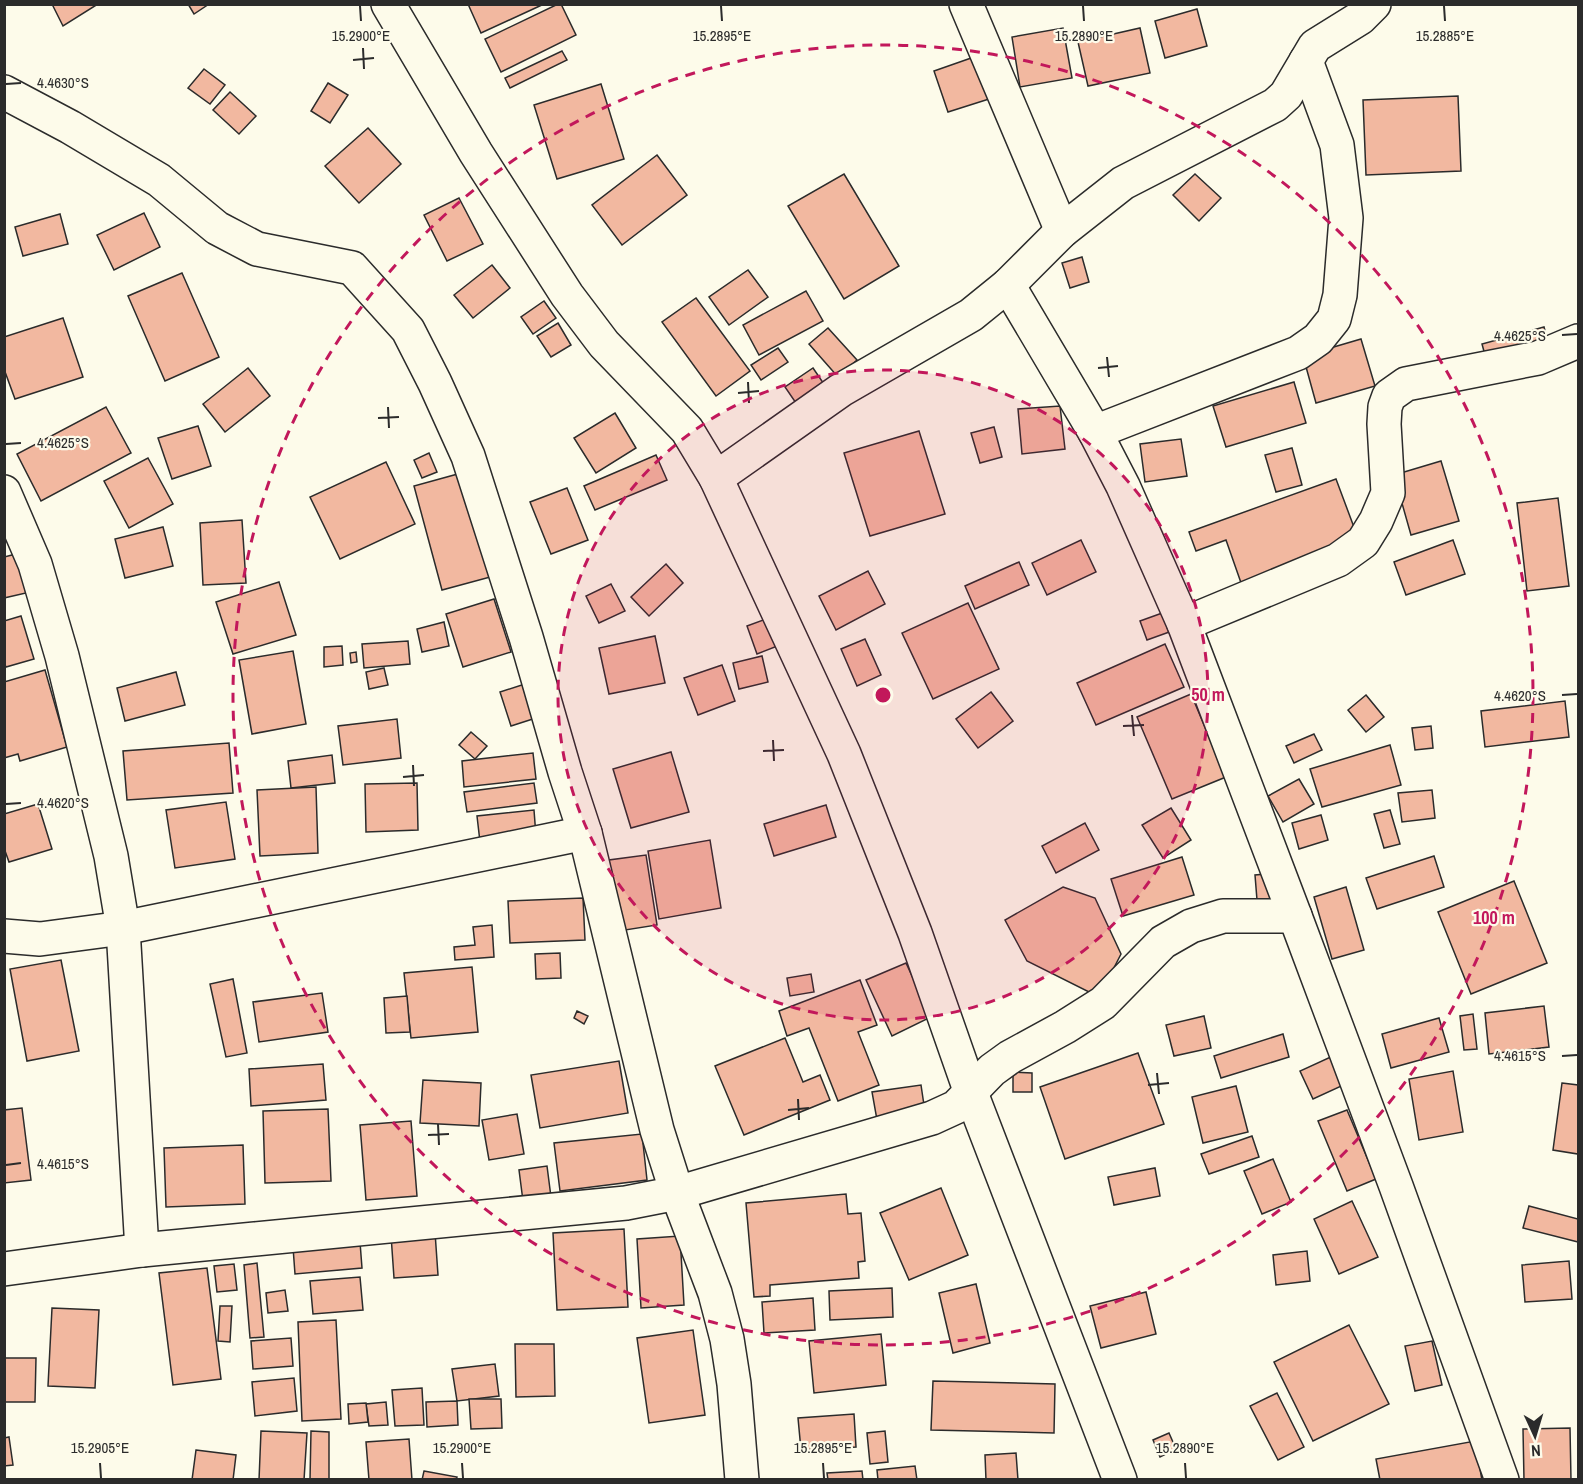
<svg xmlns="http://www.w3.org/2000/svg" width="1583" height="1484" font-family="'Archivo Narrow',sans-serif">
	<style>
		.building { fill: #f2b8a0; stroke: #2b2b2b; stroke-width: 1.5 }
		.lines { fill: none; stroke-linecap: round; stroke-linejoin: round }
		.minor-casing { stroke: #2b2b2b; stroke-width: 36 }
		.minor { stroke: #fdfbea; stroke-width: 33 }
		.ticks { fill: none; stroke: #2b2b2b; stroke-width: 2 }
		.ring { fill: none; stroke: #c2185b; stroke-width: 3; stroke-dasharray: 10 8 }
		.ticks-label { font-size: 15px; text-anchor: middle; fill: #2b2b2b; stroke: #fdfbea; stroke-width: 4.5; stroke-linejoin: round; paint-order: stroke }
		.centre { fill: #c2185b; stroke: #fdfbea; stroke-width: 3 }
		.ring-label { font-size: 18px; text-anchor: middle; font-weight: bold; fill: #c2185b; stroke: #fdfbea; stroke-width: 4.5; stroke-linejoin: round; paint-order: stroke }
	</style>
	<rect width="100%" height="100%" fill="#fdfbea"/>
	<g class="building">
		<polygon points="52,4 98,4 63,26"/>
		<polygon points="188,4 209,4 194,14"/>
		<polygon points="468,4 544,4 481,33"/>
		<polygon points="558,4 561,4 576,35 501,72 485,39"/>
		<polygon points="1197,9 1207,46 1165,58 1155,21"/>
		<polygon points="1063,28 1072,78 1020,87 1012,37"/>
		<polygon points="1140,28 1150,73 1088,86 1078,42"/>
		<polygon points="562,51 567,60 510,88 505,78"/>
		<polygon points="974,57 989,99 948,112 934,71"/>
		<polygon points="204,69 225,85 210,104 188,88"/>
		<polygon points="328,83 348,95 330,123 311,111"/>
		<polygon points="601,84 624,159 557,179 534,105"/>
		<polygon points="230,92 256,116 239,134 213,110"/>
		<polygon points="1458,96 1461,171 1366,175 1363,100"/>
		<polygon points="368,128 401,164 359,203 325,166"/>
		<polygon points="657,155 687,195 622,245 592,205"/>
		<polygon points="844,174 899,266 844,299 788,206"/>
		<polygon points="1195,174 1221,198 1199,221 1173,195"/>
		<polygon points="459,198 483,244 447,261 424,215"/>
		<polygon points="144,213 160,247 114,270 97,235"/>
		<polygon points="60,214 68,244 23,256 15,227"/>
		<polygon points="1082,257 1089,282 1070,288 1062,263"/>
		<polygon points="492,265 510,288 473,318 454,295"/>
		<polygon points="748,270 768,297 729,325 709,297"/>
		<polygon points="182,273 219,357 165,381 128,296"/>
		<polygon points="806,291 823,321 759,355 743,325"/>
		<polygon points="696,298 750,371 716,396 662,322"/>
		<polygon points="544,301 556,318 533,334 521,317"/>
		<polygon points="63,318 83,377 15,399 4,369 4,337"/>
		<polygon points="558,323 571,345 551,357 537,336"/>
		<polygon points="1544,327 1551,353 1489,370 1482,344"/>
		<polygon points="828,328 857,360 838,377 809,344"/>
		<polygon points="1361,339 1375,386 1316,403 1303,356"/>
		<polygon points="778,348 788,362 761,380 751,365"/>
		<polygon points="248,368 270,396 225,432 203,404"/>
		<polygon points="813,368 826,387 798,406 785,387"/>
		<polygon points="1294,382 1306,423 1226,447 1213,406"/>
		<polygon points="1060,406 1065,449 1022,454 1018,409"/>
		<polygon points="106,407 131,453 41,501 17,454"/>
		<polygon points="615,413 636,448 596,473 574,438"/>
		<polygon points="198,426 211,466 172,479 158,438"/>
		<polygon points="994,427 1002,457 980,463 971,433"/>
		<polygon points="919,431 945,514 870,536 844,453"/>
		<polygon points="1181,439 1187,476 1145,482 1140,444"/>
		<polygon points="1292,448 1302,485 1276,492 1265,455"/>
		<polygon points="429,453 437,472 422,478 414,460"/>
		<polygon points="656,455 667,480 595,510 584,486"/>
		<polygon points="148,458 173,504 129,528 104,481"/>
		<polygon points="1441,461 1459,521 1411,535 1394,475"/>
		<polygon points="386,462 415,524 340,559 310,497"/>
		<polygon points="465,472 494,576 442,590 414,486"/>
		<polygon points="1336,479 1364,554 1246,597 1226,540 1196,551 1189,532"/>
		<polygon points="567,488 588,540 551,554 530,502"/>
		<polygon points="1558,498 1569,586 1527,591 1517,503"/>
		<polygon points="242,520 246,583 203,585 200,523"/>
		<polygon points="163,527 173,566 125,578 115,539"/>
		<polygon points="1081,540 1096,572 1047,595 1032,563"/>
		<polygon points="1453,540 1465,574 1406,595 1394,562"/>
		<polygon points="16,554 26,593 4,598 4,557"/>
		<polygon points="1019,562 1029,585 975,609 965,586"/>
		<polygon points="666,564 683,583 649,616 631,597"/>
		<polygon points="868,571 885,604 836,630 819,596"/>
		<polygon points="279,582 296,635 233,654 216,602"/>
		<polygon points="611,584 625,611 599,623 586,596"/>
		<polygon points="494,599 511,652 463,667 446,614"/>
		<polygon points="968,603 999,669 933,699 902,633"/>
		<polygon points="1165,612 1172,631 1147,640 1140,621"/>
		<polygon points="21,616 34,659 6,667 4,662 4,621"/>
		<polygon points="774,616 785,643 757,654 747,626"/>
		<polygon points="444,622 449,646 422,652 417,629"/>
		<polygon points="655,636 665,683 609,694 599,648"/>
		<polygon points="865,639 881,675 857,686 841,649"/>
		<polygon points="408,641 410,664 364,668 362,644"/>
		<polygon points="1165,644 1184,687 1096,725 1077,683"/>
		<polygon points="342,646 343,665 324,667 324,647"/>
		<polygon points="293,651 306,724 252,734 239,660"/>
		<polygon points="356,652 357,662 351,663 350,653"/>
		<polygon points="762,656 768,682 739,689 733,663"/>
		<polygon points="722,665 735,701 698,715 684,678"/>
		<polygon points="384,668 388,685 369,689 366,672"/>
		<polygon points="45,670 67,747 20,761 18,754 4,758 4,682"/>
		<polygon points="176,672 185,705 125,721 117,688"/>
		<polygon points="528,683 539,717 511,726 500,692"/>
		<polygon points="991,692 1013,721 978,748 956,719"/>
		<polygon points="1191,694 1226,777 1172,799 1137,717"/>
		<polygon points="1366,695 1384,717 1366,732 1348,710"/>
		<polygon points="1565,701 1569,737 1485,747 1481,711"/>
		<polygon points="397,719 401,758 343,765 338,726"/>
		<polygon points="1431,726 1433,748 1415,750 1412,728"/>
		<polygon points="471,732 487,746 475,759 459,745"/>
		<polygon points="1314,734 1322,750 1294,763 1286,746"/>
		<polygon points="229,743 233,793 127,800 123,751"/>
		<polygon points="1390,745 1401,785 1322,807 1310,769"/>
		<polygon points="671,752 689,812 631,828 613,769"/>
		<polygon points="533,753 536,779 464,787 462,761"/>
		<polygon points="332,755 335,783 291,788 288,761"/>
		<polygon points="1299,779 1314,804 1283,822 1268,796"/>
		<polygon points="417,783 418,830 366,832 365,784"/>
		<polygon points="534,783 537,803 467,812 464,792"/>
		<polygon points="316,787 318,853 260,856 257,790"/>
		<polygon points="1432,790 1435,818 1402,822 1398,793"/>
		<polygon points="226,802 235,859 175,868 166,810"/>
		<polygon points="38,804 52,849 9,862 4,848 4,814"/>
		<polygon points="826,805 836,837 774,856 764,824"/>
		<polygon points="1171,808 1191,840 1163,858 1142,825"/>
		<polygon points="534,810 536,836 480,842 477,816"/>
		<polygon points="1390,810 1400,844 1384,848 1374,814"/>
		<polygon points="1321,815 1328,840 1299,849 1292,823"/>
		<polygon points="1085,823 1099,850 1056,873 1042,846"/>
		<polygon points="710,840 721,908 659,919 648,851"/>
		<polygon points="646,855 657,925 619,931 609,860"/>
		<polygon points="1434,856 1444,887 1377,909 1366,878"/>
		<polygon points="1182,857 1194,895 1123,916 1111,879"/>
		<polygon points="1277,873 1279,898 1257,900 1255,875"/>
		<polygon points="1514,881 1547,963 1471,994 1438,912"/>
		<polygon points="1063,887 1095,898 1121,954 1099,997 1027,961 1005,920"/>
		<polygon points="1346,887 1364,950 1332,959 1314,897"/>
		<polygon points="583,898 585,940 510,943 508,901"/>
		<polygon points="492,925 494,957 455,960 454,947 475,945 473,927"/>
		<polygon points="560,953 561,978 536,979 535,954"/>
		<polygon points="61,960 79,1051 27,1061 10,969"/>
		<polygon points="906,963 931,1017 892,1036 866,980"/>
		<polygon points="472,967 478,1032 411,1038 404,973"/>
		<polygon points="811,974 814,992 790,996 787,978"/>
		<polygon points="233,979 247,1053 226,1057 210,984"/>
		<polygon points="860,980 877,1025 858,1032 879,1085 838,1101 809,1028 787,1036 779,1011"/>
		<polygon points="322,993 328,1032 259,1042 253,1002"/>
		<polygon points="407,996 410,1032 386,1033 384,998"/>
		<polygon points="1544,1006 1549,1047 1489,1054 1485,1013"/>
		<polygon points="577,1011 588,1016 584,1024 574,1018"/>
		<polygon points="1473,1014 1477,1049 1464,1050 1460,1016"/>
		<polygon points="1204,1016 1211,1048 1174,1056 1166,1025"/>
		<polygon points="1439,1018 1449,1052 1391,1068 1382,1034"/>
		<polygon points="1283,1034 1289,1057 1221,1078 1214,1056"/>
		<polygon points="785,1038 803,1082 820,1075 830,1100 744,1135 715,1066"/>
		<polygon points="1138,1053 1164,1124 1065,1159 1040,1087"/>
		<polygon points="1335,1055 1348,1083 1313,1099 1300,1071"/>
		<polygon points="619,1061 628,1113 540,1128 531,1075"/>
		<polygon points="323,1064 326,1100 251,1106 249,1069"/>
		<polygon points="1453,1071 1463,1132 1419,1140 1409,1079"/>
		<polygon points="1013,1072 1032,1073 1032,1092 1013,1092"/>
		<polygon points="423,1080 481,1083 479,1126 420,1123"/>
		<polygon points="1562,1083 1578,1085 1578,1154 1553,1150"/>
		<polygon points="921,1085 925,1112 877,1120 872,1092"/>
		<polygon points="1236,1086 1248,1132 1203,1143 1192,1097"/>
		<polygon points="22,1108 31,1180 4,1183 4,1110"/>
		<polygon points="328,1109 331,1181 265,1183 263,1111"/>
		<polygon points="1347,1110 1376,1179 1347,1191 1318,1121"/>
		<polygon points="517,1114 524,1154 489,1160 482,1120"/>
		<polygon points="411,1121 417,1196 366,1200 360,1125"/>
		<polygon points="642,1134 647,1180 560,1191 554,1143"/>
		<polygon points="1252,1136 1259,1157 1209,1174 1201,1154"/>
		<polygon points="243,1145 245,1204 166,1207 164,1148"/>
		<polygon points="1273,1159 1291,1202 1262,1214 1244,1171"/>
		<polygon points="547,1166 551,1197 523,1201 519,1170"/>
		<polygon points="1155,1168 1160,1196 1114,1205 1108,1177"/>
		<polygon points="941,1188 968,1255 909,1280 880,1213"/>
		<polygon points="846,1194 848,1214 861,1213 865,1261 858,1262 859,1278 770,1285 770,1296 754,1297 746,1203"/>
		<polygon points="1352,1201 1378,1257 1339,1274 1314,1219"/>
		<polygon points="1529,1206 1578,1219 1578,1242 1523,1228"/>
		<polygon points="624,1229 628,1307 557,1310 553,1233"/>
		<polygon points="435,1232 438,1275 394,1278 391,1235"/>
		<polygon points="680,1236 684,1305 641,1308 637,1239"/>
		<polygon points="360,1242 362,1268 295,1274 293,1247"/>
		<polygon points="1307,1251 1310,1281 1276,1285 1273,1255"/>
		<polygon points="1569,1261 1572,1299 1525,1302 1522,1265"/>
		<polygon points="257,1263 264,1337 250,1338 244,1265"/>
		<polygon points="234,1264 237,1290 217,1292 214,1266"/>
		<polygon points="207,1268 221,1379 173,1385 159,1273"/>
		<polygon points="360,1277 363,1310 313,1314 310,1281"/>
		<polygon points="976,1284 990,1343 953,1353 939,1293"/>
		<polygon points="892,1288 893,1317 830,1320 829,1291"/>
		<polygon points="285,1290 288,1311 268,1313 266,1293"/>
		<polygon points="1146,1292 1156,1334 1101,1348 1090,1306"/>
		<polygon points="813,1298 815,1330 764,1333 762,1302"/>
		<polygon points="220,1306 232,1306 230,1342 218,1341"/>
		<polygon points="52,1308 99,1310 95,1388 48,1386"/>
		<polygon points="336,1320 341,1419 302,1421 298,1322"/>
		<polygon points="1349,1325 1389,1404 1313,1441 1274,1362"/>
		<polygon points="693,1330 705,1415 649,1423 637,1338"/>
		<polygon points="881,1334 886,1385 814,1393 809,1341"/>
		<polygon points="291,1338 293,1366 253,1369 251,1341"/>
		<polygon points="1432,1341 1442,1385 1415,1391 1405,1346"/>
		<polygon points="515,1344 554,1344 555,1396 516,1397"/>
		<polygon points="4,1358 36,1358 35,1402 4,1402"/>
		<polygon points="495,1364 499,1396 457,1401 452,1369"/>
		<polygon points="294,1378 297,1411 255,1416 252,1382"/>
		<polygon points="933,1381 1055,1384 1054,1433 931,1430"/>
		<polygon points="422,1388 424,1425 395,1426 392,1390"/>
		<polygon points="1277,1393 1304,1447 1278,1460 1250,1406"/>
		<polygon points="469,1399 501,1399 502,1428 471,1429"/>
		<polygon points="457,1401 458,1425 427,1427 426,1402"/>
		<polygon points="386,1402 388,1425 369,1426 366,1404"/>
		<polygon points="366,1403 368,1422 349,1424 348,1404"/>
		<polygon points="854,1414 856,1447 801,1450 798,1418"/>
		<polygon points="1570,1428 1571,1480 1524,1480 1523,1429"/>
		<polygon points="261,1431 307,1433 304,1480 259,1480"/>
		<polygon points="311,1431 329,1432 329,1480 310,1480"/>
		<polygon points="885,1431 888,1462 870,1464 867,1433"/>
		<polygon points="1169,1433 1176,1449 1160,1457 1153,1440"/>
		<polygon points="9,1437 13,1465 4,1466 4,1438"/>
		<polygon points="409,1439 412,1480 369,1480 366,1442"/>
		<polygon points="1475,1441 1482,1480 1380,1480 1376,1459"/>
		<polygon points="196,1450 236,1455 233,1480 192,1480"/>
		<polygon points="1016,1453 1018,1480 986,1480 985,1455"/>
		<polygon points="915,1466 917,1480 878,1480 877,1470"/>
		<polygon points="424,1471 457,1477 456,1480 422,1480"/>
		<polygon points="862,1471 863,1480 828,1480 827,1473"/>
	</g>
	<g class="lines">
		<defs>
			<g id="minor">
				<polyline points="388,4 476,153 567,295 604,344 687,430 716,478 844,754 915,933 971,1093 1120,1480"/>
				<polyline points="966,4 1062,231"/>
				<polyline points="4,92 70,127 159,180 217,228 257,249 352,268 408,330 435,383 468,456 526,637 565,772 585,833 657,1130 677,1193 715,1293 727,1339 734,1384 742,1480"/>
				<polyline points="1008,285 1095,432 1123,486 1184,624 1295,916 1396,1186 1502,1480"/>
				<polyline points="1095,432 1298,353 1318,339 1334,319 1340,295 1346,218 1337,145 1306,61"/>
				<polyline points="716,478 841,390 971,315 1008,285 1062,231 1123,183 1275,105 1286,95 1315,46 1360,18 1374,4"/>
				<polyline points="4,492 35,564 62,656 111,856 123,928 142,1250"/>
				<polyline points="1184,624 1338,560 1363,542 1376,521 1388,493 1384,424 1385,407 1389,396 1406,384 1538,358 1578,341"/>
				<polyline points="4,936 40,939 123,928 585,833"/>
				<polyline points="4,1269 142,1250 626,1203 677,1193 932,1118 956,1107 992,1070 1010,1057 1065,1027 1103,1003 1163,942 1191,926 1223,916 1295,916"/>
			</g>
		</defs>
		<use href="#minor" class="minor-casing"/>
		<use href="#minor" class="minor"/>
	</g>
	<path class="ticks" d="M360 6 361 21M721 6 722 21M1083 6 1084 21M1444 6 1445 21M363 48 364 69M353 60 374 58M6 84 21 83M1562 335 1577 334M1107 357 1109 377M1098 368 1118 366M748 382 749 403M738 393 759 391M388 407 389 428M378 418 399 417M6 444 21 443M1562 695 1577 694M1132 715 1134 736M1123 726 1144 725M773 740 774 761M763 751 784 750M413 765 414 786M403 777 424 775M6 804 21 803M1562 1056 1577 1055M1157 1073 1159 1094M1148 1085 1169 1083M798 1099 799 1120M788 1110 809 1108M438 1124 439 1145M428 1135 449 1134M6 1165 21 1163M100 1463 101 1478M462 1463 463 1478M823 1463 824 1478M1185 1463 1186 1478"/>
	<circle cx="883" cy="695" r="325" fill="#c2185b" fill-opacity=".12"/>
	<g class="ring">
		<circle cx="883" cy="695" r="325"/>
		<circle cx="883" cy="695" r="650"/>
	</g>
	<g class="ticks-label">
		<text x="361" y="41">15.2900°E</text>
		<text x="722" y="41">15.2895°E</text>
		<text x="1084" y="41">15.2890°E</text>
		<text x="1445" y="41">15.2885°E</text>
		<text x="63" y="88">4.4630°S</text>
		<text x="1520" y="341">4.4625°S</text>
		<text x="63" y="448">4.4625°S</text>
		<text x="1520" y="701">4.4620°S</text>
		<text x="63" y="808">4.4620°S</text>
		<text x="1520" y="1061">4.4615°S</text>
		<text x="63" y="1169">4.4615°S</text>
		<text x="100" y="1453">15.2905°E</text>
		<text x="462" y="1453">15.2900°E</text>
		<text x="823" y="1453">15.2895°E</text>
		<text x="1185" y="1453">15.2890°E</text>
	</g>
	<circle cx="883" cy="695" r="9" class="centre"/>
	<g class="ring-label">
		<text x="1208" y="701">50 m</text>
		<text x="1494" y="924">100 m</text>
	</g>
	<rect width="1583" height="1484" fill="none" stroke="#2b2b2b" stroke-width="12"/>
	<g transform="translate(1535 1436) rotate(176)" stroke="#fdfbea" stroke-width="4.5" paint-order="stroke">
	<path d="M0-4.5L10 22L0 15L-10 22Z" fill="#2b2b2b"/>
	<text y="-9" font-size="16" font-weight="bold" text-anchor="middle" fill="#2b2b2b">N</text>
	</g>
</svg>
